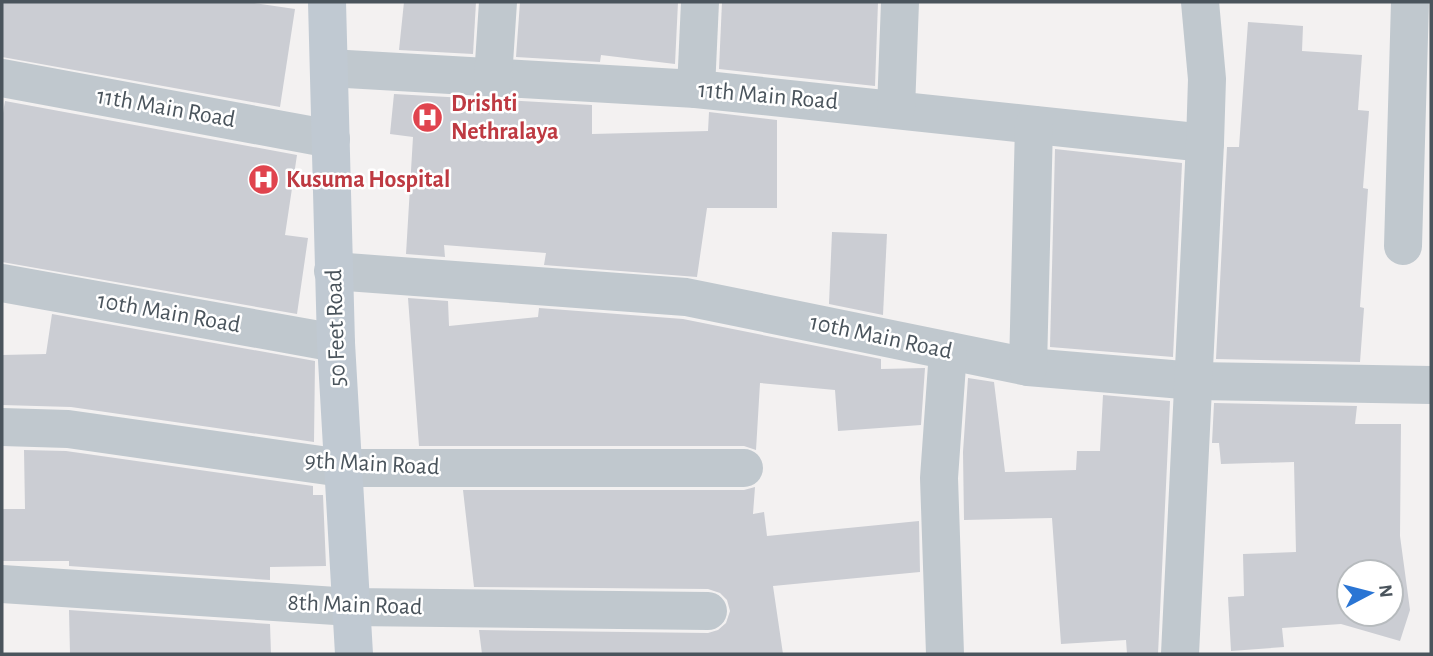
<svg xmlns="http://www.w3.org/2000/svg" width="1433" height="656" font-family="'Alegreya Sans',sans-serif">
	<style>
		.building { fill: #cbcdd3; fill-rule: evenodd }
		.lines { fill: none; stroke-linecap: round; stroke-linejoin: round }
		.street { stroke: #c0c8ce; stroke-width: 38 }
		.secondary { stroke: #c0c9d2; stroke-width: 38 }
		.labels { text-anchor: middle; dominant-baseline: central; stroke-width: 5; stroke-linejoin: round; paint-order: stroke }
		.street-label { font-size: 24px; fill: #4a545c; stroke: #fff }
		.health-label { font-size: 24px; font-weight: bold; fill: #be3a42; stroke: #fff; text-anchor: start }
	</style>
	<rect width="100%" height="100%" fill="#f3f1f1"/>
	<g class="building">
		<polygon points="2,2 247,2 295,9 280,107 2,57"/>
		<polygon points="404,2 476,2 473,54 399,50"/>
		<polygon points="520,2 678,2 675,64 601,55 600,62 516,57"/>
		<polygon points="722,2 878,2 875,86 719,69"/>
		<polygon points="1248,22 1303,26 1302,51 1362,55 1358,110 1369,111 1363,188 1368,189 1360,307 1364,308 1360,362 1216,359 1227,147 1239,147"/>
		<polygon points="394,94 592,105 592,134 708,131 709,112 777,120 777,208 707,208 697,277 544,265 546,253 444,245 445,257 406,254 413,137 390,134"/>
		<polygon points="5,101 297,155 285,235 308,238 297,314 2,262 2,119"/>
		<polygon points="1055,149 1182,163 1173,357 1050,347"/>
		<polygon points="832,232 887,234 883,315 829,304"/>
		<polygon points="408,298 448,301 449,326 538,317 539,308 683,319 881,359 881,369 925,368 921,425 838,431 835,390 760,383 756,450 744,446 419,446"/>
		<polygon points="52,314 315,361 314,442 71,407 2,405 2,355 46,354"/>
		<polygon points="968,378 994,382 1005,472 1076,470 1077,451 1100,451 1103,395 1170,401 1158,654 1127,654 1126,640 1061,644 1052,518 964,520 963,452"/>
		<path d="M1214 403 1357 406 1355 424H1401L1400 536 1410 610 1400 641 1341 624 1282 628 1284 647 1231 651 1228 597 1244 596 1243 554 1296 552 1294 462 1221 464 1219 443H1212ZM1349 572H1391V614H1349Z"/>
		<polygon points="24,450 66,451 313,486 313,495 323,495 326,566 270,567 270,580 69,566 69,561 2,561 2,509 25,509"/>
		<polygon points="755,487 753,514 764,512 767,536 919,521 920,572 773,586 783,654 482,654 479,630 708,633 718,630 726,623 730,611 727,600 720,593 708,589 474,587 463,490 744,490"/>
		<polygon points="69,610 270,624 271,654 70,654"/>
	</g>
	<g class="lines">
		<g class="street">
			<polyline points="329,68 696,89 1205,143"/>
			<polyline points="2,78 331,139"/>
			<polyline points="493,78 498,2"/>
			<polyline points="696,89 700,2"/>
			<polyline points="896,109 900,2"/>
			<polyline points="1403,246 1410,2"/>
			<polyline points="333,271 686,297 1028,367 1195,381 1431,385"/>
			<polyline points="2,283 336,343"/>
			<polyline points="1028,367 1034,125"/>
			<polyline points="2,427 68,429 342,468 744,468"/>
			<polyline points="2,584 351,607 708,611"/>
			<polyline points="945,654 939,478 948,351"/>
			<polyline points="1180,654 1205,143 1207,79 1200,2"/>
		</g>
		<polyline class="secondary" points="327,2 336,343 354,654"/>
	</g>
	<defs>
		<symbol id="hospital-disc" viewBox="-11 -11 22 22"><circle r="9.5" fill="#e0444e" stroke="#fff"/><path d="M-5-5h3v3.5h4V-5h3V5h-3V1.5h-4V5h-3Z" fill="#fff"/></symbol>
	</defs>
	<g fill-rule="evenodd">
		<use href="#hospital-disc" x="410" y="100" width="35" height="35"/>
		<use href="#hospital-disc" x="246" y="162" width="35" height="35"/>
	</g>
	<g class="labels">
		<g class="street-label">
			<text transform="translate(768 96) rotate(5)">11th Main Road</text>
			<text transform="translate(166 108) rotate(10)">11th Main Road</text>
			<text transform="translate(169 313) rotate(10)">10th Main Road</text>
			<text transform="translate(336 328) rotate(-92)">50 Feet Road</text>
			<text transform="translate(881 337) rotate(12)">10th Main Road</text>
			<text transform="translate(372 464) rotate(3)">9th Main Road</text>
			<text transform="translate(355 605) rotate(2)">8th Main Road</text>
		</g>
		<g class="health-label">
			<text x="451" y="104">Drishti<tspan x="451" dy="28">Nethralaya</tspan></text>
			<text x="286" y="180">Kusuma Hospital</text>
		</g>
	</g>
	<rect width="1433" height="656" fill="none" stroke="#4a545c" stroke-width="7"/>
	<g transform="translate(1370 593) rotate(83)"><circle r="33" fill="#ffffff" stroke="#b7bbbe" stroke-width="2"/>
	<path d="M0-5L12 26L0 18L-12 26Z" fill="#2a75d4"/>
	<text y="-10" font-size="19" font-weight="bold" text-anchor="middle" fill="#4a545c">N</text>
	</g>
</svg>
